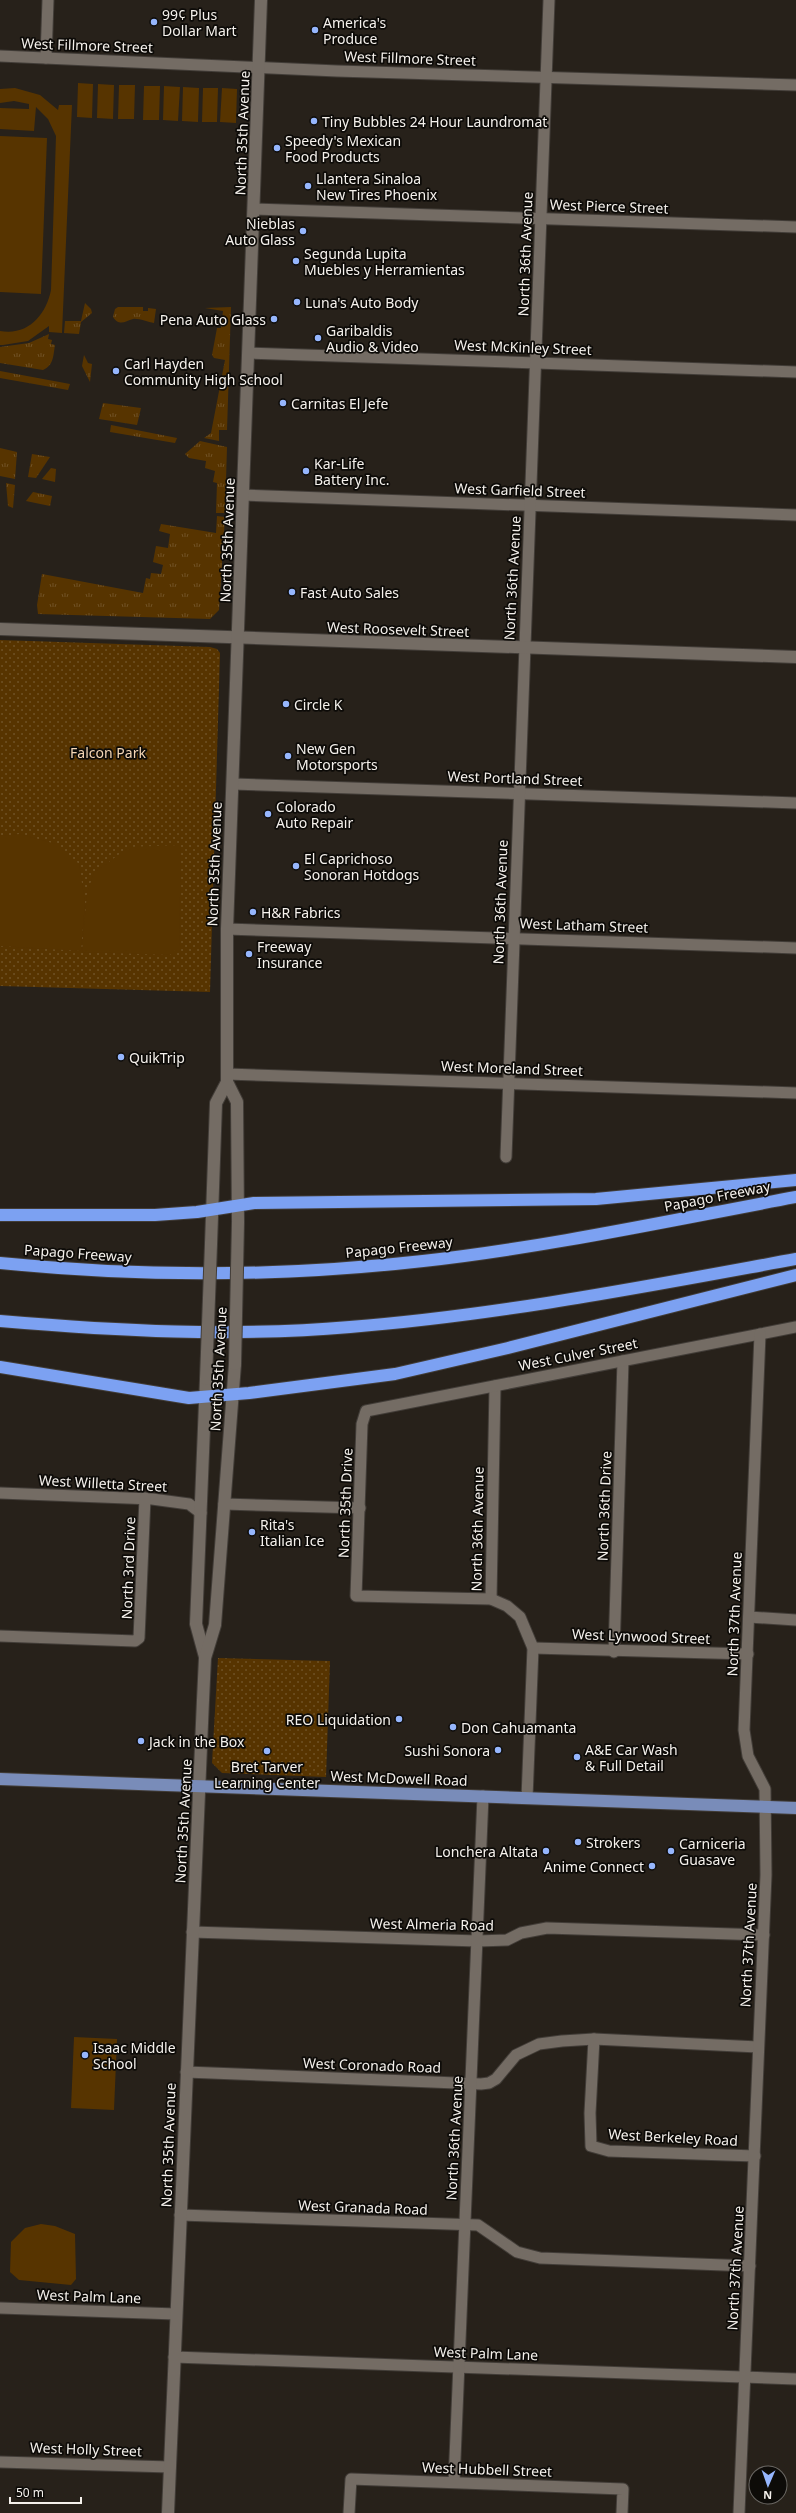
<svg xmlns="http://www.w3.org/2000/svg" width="796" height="2513" font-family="'Noto Sans',sans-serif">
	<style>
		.grass { fill: url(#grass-tufts) }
		.park { fill: url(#park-dots) }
		.pitch { fill: #573400 }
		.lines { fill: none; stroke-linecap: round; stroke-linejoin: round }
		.minor-casing { stroke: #423d38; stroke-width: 13 }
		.tertiary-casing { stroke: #423d38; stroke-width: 14 }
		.secondary-casing { stroke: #423d38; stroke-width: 14 }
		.primary-casing { stroke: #423d38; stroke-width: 14 }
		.motorway-casing { stroke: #423d38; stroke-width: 14 }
		.minor { stroke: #746c64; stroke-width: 11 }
		.tertiary { stroke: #746c64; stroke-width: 12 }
		.secondary { stroke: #746c64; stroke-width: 12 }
		.primary { stroke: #798cb9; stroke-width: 12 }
		.motorway { stroke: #7ca1f2; stroke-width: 12 }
		.secondary-bridge-casing { stroke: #423d38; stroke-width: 14; stroke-linecap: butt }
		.secondary-bridge { stroke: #746c64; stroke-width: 12 }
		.poi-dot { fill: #96b6fd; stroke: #0d0b08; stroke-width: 1.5 }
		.labels { text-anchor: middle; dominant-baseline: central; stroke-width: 3.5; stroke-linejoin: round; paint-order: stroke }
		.poi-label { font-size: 14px; fill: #f5f1ec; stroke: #0d0b08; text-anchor: start }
		.street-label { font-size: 14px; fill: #f5f1ec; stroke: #0d0b08 }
		.park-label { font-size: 14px; fill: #f5d7b6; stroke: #0d0b08 }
	</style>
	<defs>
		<pattern id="grass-tufts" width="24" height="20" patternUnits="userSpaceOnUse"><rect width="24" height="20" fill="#573400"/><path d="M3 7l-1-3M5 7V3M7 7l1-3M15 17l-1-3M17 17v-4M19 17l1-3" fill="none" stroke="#705225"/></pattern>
		<pattern id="park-dots" width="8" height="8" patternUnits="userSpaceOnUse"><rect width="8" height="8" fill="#573400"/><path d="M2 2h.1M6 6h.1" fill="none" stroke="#705225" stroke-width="1.8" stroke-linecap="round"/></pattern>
	</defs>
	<rect width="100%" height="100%" fill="#27211a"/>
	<g class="grass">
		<polygon points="85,303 91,309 92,313 81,322 79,334 64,333 65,321 81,321"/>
		<path d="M118 307H143V311H148V308L156 309 154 323C148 322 138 318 133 319 125 321 120 327 113 317L115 309Z"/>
		<polygon points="231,307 227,430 219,430 219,441 204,438 211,433 225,360 214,358 212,355 217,328 221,328 223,311 205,308"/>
		<path d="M49 334 48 339 52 340 51 344 55 345C53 356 54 365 43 370L0 363V347L29 343Z"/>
		<polygon points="84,355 88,363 92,364 90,382 82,366"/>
		<polygon points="0,371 70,384 68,390 0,378"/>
		<polygon points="103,403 141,408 137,425 99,419"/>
		<polygon points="111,425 177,438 175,443 110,432"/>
		<polygon points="200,441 227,447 225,513 216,513 217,483 213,482 215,471 205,468 206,461 189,458 185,454"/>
		<polygon points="0,448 17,452 15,479 0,476"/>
		<polygon points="32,454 50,457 36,478 28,477"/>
		<polygon points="51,468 56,469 55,482 42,479"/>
		<polygon points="6,483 15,485 13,508 8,506"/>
		<polygon points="33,492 52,496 50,506 26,501"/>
		<polygon points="217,516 225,517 219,610 210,619 38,614 37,605 42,574 143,593 146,578 150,579 151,573 161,574 163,565 153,562 156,546 168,548 170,534 159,531 161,524 216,533"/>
	</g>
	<g class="park">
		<polygon points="0,640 210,647 217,649 220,653 210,992 0,986"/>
		<polygon points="218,1658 330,1661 326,1777 222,1773 212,1763"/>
	</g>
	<g class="pitch">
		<polygon points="78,83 93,84 92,118 77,117"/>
		<polygon points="98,84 114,85 113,119 97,118"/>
		<polygon points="119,85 135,85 134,119 118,119"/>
		<polygon points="144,86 160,86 159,120 143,120"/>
		<polygon points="164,86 180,87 178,121 163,120"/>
		<polygon points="183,87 199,88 198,122 182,121"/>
		<path d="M15 88 40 95 58 110 59 105H72L62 333 49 332V326L28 341 3 345H0V331C28 336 46 315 51 290L56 136 48 119 36 107 34 131 0 129V108L29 109V104L14 101 0 103V89Z"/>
		<polygon points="203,88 218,88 217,122 202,122"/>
		<polygon points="222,88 237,89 236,123 220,122"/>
		<polygon points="0,136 47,138 41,294 0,292"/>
		<polygon points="20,834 56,844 79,864 85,903 81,951 0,946 0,836"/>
		<polygon points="181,845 179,947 170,955 82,952 87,893 94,873 129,847"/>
		<polygon points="74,2037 117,2039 114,2110 71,2108"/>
		<polygon points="41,2224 55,2226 75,2234 76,2279 71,2285 19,2280 10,2272 11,2242 25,2228"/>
	</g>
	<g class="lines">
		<defs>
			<g id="minor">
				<polyline points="0,56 337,71 796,85"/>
				<polyline points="46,58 48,0"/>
				<polyline points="254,209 796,227"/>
				<polyline points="249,353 796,372"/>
				<polyline points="243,495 796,515"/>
				<polyline points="233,784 796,803"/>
				<polyline points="227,929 796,948"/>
				<polyline points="227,1074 796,1093"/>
				<polyline points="506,1157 549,0"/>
				<polyline points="0,1493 152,1499 189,1504 201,1513"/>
				<polyline points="224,1504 360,1508"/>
				<polyline points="491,1599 495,1386"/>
				<polyline points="749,1617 796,1620"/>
				<polyline points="0,1636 135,1641 139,1638 145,1498"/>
				<polyline points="533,1648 748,1654"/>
				<polyline points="614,1652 623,1361"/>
				<polyline points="527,1798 533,1648 520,1617 507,1606 491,1599 356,1596 362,1424 366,1411 796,1327"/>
				<polyline points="192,1932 478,1941 507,1940 521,1933 547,1928 764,1935"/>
				<polyline points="594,2039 590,2113 591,2146 609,2151 755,2156"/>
				<polyline points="186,2072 481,2084 489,2083 496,2079 516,2055 539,2044 562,2041 594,2039 758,2047"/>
				<polyline points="180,2215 478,2225 517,2252 540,2258 750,2266"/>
				<polyline points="0,2308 176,2314"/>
				<polyline points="174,2357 796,2379"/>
				<polyline points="0,2462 170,2467"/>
				<polyline points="454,2482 483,1796"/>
				<polyline points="349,2513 351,2479 623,2489 622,2513"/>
				<polyline points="739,2513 766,1875 765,1789 748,1756 744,1730 760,1334"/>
			</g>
			<polyline id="tertiary" points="0,629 796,657"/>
			<g id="secondary">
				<polyline points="227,1082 237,1102 238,1222"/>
				<polyline points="211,1244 216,1103 227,1082 227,929 261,0"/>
				<polyline points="205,1657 196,1624 206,1379"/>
				<polyline points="168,2513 203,1700 205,1658 215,1625 235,1364"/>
			</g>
			<polyline id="primary" points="0,1779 796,1808"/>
			<g id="motorway">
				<polyline points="0,1215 155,1215 197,1212 254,1203 596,1199 796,1180"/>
				<path d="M0 1263C140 1277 282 1277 423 1261 548 1247 672 1220 796 1197"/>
				<path d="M0 1321C117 1331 233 1337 350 1327 500 1315 648 1286 796 1259"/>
				<polyline points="0,1367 189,1398 249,1393 395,1374 508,1348 796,1275"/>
			</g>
		</defs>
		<use href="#minor" class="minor-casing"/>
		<use href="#tertiary" class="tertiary-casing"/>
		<use href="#secondary" class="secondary-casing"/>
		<use href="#primary" class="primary-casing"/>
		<use href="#motorway" class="motorway-casing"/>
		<use href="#minor" class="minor"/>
		<use href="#tertiary" class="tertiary"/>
		<use href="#secondary" class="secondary"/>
		<use href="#primary" class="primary"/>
		<use href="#motorway" class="motorway"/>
		<defs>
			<g id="secondary-bridge">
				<polyline points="235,1364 238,1222"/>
				<polyline points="206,1379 211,1244"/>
			</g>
		</defs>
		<use href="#secondary-bridge" class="secondary-bridge-casing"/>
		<use href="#secondary-bridge" class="secondary-bridge"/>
	</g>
	<g class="poi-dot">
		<circle cx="154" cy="22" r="4"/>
		<circle cx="315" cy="30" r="4"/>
		<circle cx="314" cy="121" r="4"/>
		<circle cx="277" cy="148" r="4"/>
		<circle cx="308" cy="186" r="4"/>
		<circle cx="303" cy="231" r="4"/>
		<circle cx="296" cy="261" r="4"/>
		<circle cx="297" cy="302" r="4"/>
		<circle cx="274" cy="319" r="4"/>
		<circle cx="318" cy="338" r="4"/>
		<circle cx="116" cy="371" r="4"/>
		<circle cx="283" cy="403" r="4"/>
		<circle cx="306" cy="471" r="4"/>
		<circle cx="292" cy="592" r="4"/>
		<circle cx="286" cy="704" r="4"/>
		<circle cx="288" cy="756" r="4"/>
		<circle cx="268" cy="814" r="4"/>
		<circle cx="296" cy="866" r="4"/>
		<circle cx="253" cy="912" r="4"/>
		<circle cx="249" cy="954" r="4"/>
		<circle cx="121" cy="1057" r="4"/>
		<circle cx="252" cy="1532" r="4"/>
		<circle cx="399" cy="1719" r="4"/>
		<circle cx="453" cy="1727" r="4"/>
		<circle cx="141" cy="1741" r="4"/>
		<circle cx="498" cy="1750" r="4"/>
		<circle cx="267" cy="1751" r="4"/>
		<circle cx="577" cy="1757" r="4"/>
		<circle cx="578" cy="1842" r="4"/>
		<circle cx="546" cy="1851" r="4"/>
		<circle cx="671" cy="1851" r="4"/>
		<circle cx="652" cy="1866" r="4"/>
		<circle cx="85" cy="2055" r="4"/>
	</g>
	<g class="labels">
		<g class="poi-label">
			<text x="162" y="14">99¢ Plus<tspan x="162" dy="16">Dollar Mart</tspan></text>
			<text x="323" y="22">America's<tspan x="323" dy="16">Produce</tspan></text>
			<text x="322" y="121">Tiny Bubbles 24 Hour Laundromat</text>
			<text x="285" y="140">Speedy's Mexican<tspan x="285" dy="16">Food Products</tspan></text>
			<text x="316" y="178">Llantera Sinaloa<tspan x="316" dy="16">New Tires Phoenix</tspan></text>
			<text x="295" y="223" text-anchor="end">Nieblas<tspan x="295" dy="16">Auto Glass</tspan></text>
			<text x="304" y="253">Segunda Lupita<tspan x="304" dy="16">Muebles y Herramientas</tspan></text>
			<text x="305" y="302">Luna's Auto Body</text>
			<text x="266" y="319" text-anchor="end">Pena Auto Glass</text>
			<text x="326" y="330">Garibaldis<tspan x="326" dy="16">Audio &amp; Video</tspan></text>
			<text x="124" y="363">Carl Hayden<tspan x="124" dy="16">Community High School</tspan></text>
			<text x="291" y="403">Carnitas El Jefe</text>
			<text x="314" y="463">Kar-Life<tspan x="314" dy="16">Battery Inc.</tspan></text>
			<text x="300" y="592">Fast Auto Sales</text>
			<text x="294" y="704">Circle K</text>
			<text x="296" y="748">New Gen<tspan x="296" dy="16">Motorsports</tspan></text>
			<text x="276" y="806">Colorado<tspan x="276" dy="16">Auto Repair</tspan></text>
			<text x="304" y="858">El Caprichoso<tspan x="304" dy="16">Sonoran Hotdogs</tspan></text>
			<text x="261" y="912">H&amp;R Fabrics</text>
			<text x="257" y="946">Freeway<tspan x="257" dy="16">Insurance</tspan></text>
			<text x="129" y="1057">QuikTrip</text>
			<text x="260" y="1524">Rita's<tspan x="260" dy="16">Italian Ice</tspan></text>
			<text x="391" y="1719" text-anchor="end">REO Liquidation</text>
			<text x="461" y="1727">Don Cahuamanta</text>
			<text x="149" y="1741">Jack in the Box</text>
			<text x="585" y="1749">A&amp;E Car Wash<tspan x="585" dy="16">&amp; Full Detail</tspan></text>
			<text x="490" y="1750" text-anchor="end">Sushi Sonora</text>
			<text x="267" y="1766" text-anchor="middle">Bret Tarver<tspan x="267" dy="16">Learning Center</tspan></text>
			<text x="586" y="1842">Strokers</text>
			<text x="679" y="1843">Carniceria<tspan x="679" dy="16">Guasave</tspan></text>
			<text x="538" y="1851" text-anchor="end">Lonchera Altata</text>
			<text x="644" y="1866" text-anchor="end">Anime Connect</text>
			<text x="93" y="2047">Isaac Middle<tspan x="93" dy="16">School</tspan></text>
		</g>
		<g class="street-label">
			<text transform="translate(87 45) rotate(2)">West Fillmore Street</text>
			<text transform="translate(410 58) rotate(2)">West Fillmore Street</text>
			<text transform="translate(242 133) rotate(-88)">North 35th Avenue</text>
			<text transform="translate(609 206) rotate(2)">West Pierce Street</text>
			<text transform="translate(525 254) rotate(-88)">North 36th Avenue</text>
			<text transform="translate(523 347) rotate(2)">West McKinley Street</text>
			<text transform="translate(520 490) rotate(2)">West Garfield Street</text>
			<text transform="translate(227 540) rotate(-88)">North 35th Avenue</text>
			<text transform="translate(512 578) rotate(-87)">North 36th Avenue</text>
			<text transform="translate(398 629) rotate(2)">West Roosevelt Street</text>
			<text transform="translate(515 778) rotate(2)">West Portland Street</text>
			<text transform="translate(214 864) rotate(-88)">North 35th Avenue</text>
			<text transform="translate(500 902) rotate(-88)">North 36th Avenue</text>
			<text transform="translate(584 925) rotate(2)">West Latham Street</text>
			<text transform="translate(512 1068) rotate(2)">West Moreland Street</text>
			<text transform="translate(717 1196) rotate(-11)">Papago Freeway</text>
			<text transform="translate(399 1247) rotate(-6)">Papago Freeway</text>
			<text transform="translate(78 1253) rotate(4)">Papago Freeway</text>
			<text transform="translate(578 1354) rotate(-11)">West Culver Street</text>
			<text transform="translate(218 1369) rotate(-87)">North 35th Avenue</text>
			<text transform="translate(103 1483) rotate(3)">West Willetta Street</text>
			<text transform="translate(345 1503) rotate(-88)">North 35th Drive</text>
			<text transform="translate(604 1506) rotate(-88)">North 36th Drive</text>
			<text transform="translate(477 1529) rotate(-89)">North 36th Avenue</text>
			<text transform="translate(128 1568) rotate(-88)">North 3rd Drive</text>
			<text transform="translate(734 1614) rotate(-88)">North 37th Avenue</text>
			<text transform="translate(641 1636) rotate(2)">West Lynwood Street</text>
			<text transform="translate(399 1778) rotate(2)">West McDowell Road</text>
			<text transform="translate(183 1821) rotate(-87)">North 35th Avenue</text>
			<text transform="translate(432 1924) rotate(1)">West Almeria Road</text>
			<text transform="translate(748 1945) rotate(-87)">North 37th Avenue</text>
			<text transform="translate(372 2065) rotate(2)">West Coronado Road</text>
			<text transform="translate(673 2137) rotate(3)">West Berkeley Road</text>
			<text transform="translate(454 2138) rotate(-87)">North 36th Avenue</text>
			<text transform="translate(168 2145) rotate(-88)">North 35th Avenue</text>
			<text transform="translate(363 2207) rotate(2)">West Granada Road</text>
			<text transform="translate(735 2268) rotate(-87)">North 37th Avenue</text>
			<text transform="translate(89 2296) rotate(2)">West Palm Lane</text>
			<text transform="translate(486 2353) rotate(2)">West Palm Lane</text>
			<text transform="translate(86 2449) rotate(2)">West Holly Street</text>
			<text transform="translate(487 2469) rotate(2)">West Hubbell Street</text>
		</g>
		<g class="park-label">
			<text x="108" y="752">Falcon Park</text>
		</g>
	</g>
	<g transform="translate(768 2485) rotate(182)"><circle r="19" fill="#0d0b08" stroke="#6a6763"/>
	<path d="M0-3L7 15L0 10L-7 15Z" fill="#96b6fd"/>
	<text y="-6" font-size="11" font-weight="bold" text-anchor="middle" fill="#f5f1ec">N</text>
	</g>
	<path d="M10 2497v6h71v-6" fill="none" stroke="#f5f1ec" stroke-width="2"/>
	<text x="16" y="2497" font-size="12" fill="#f5f1ec" stroke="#0d0b08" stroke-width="3" paint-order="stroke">50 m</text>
</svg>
